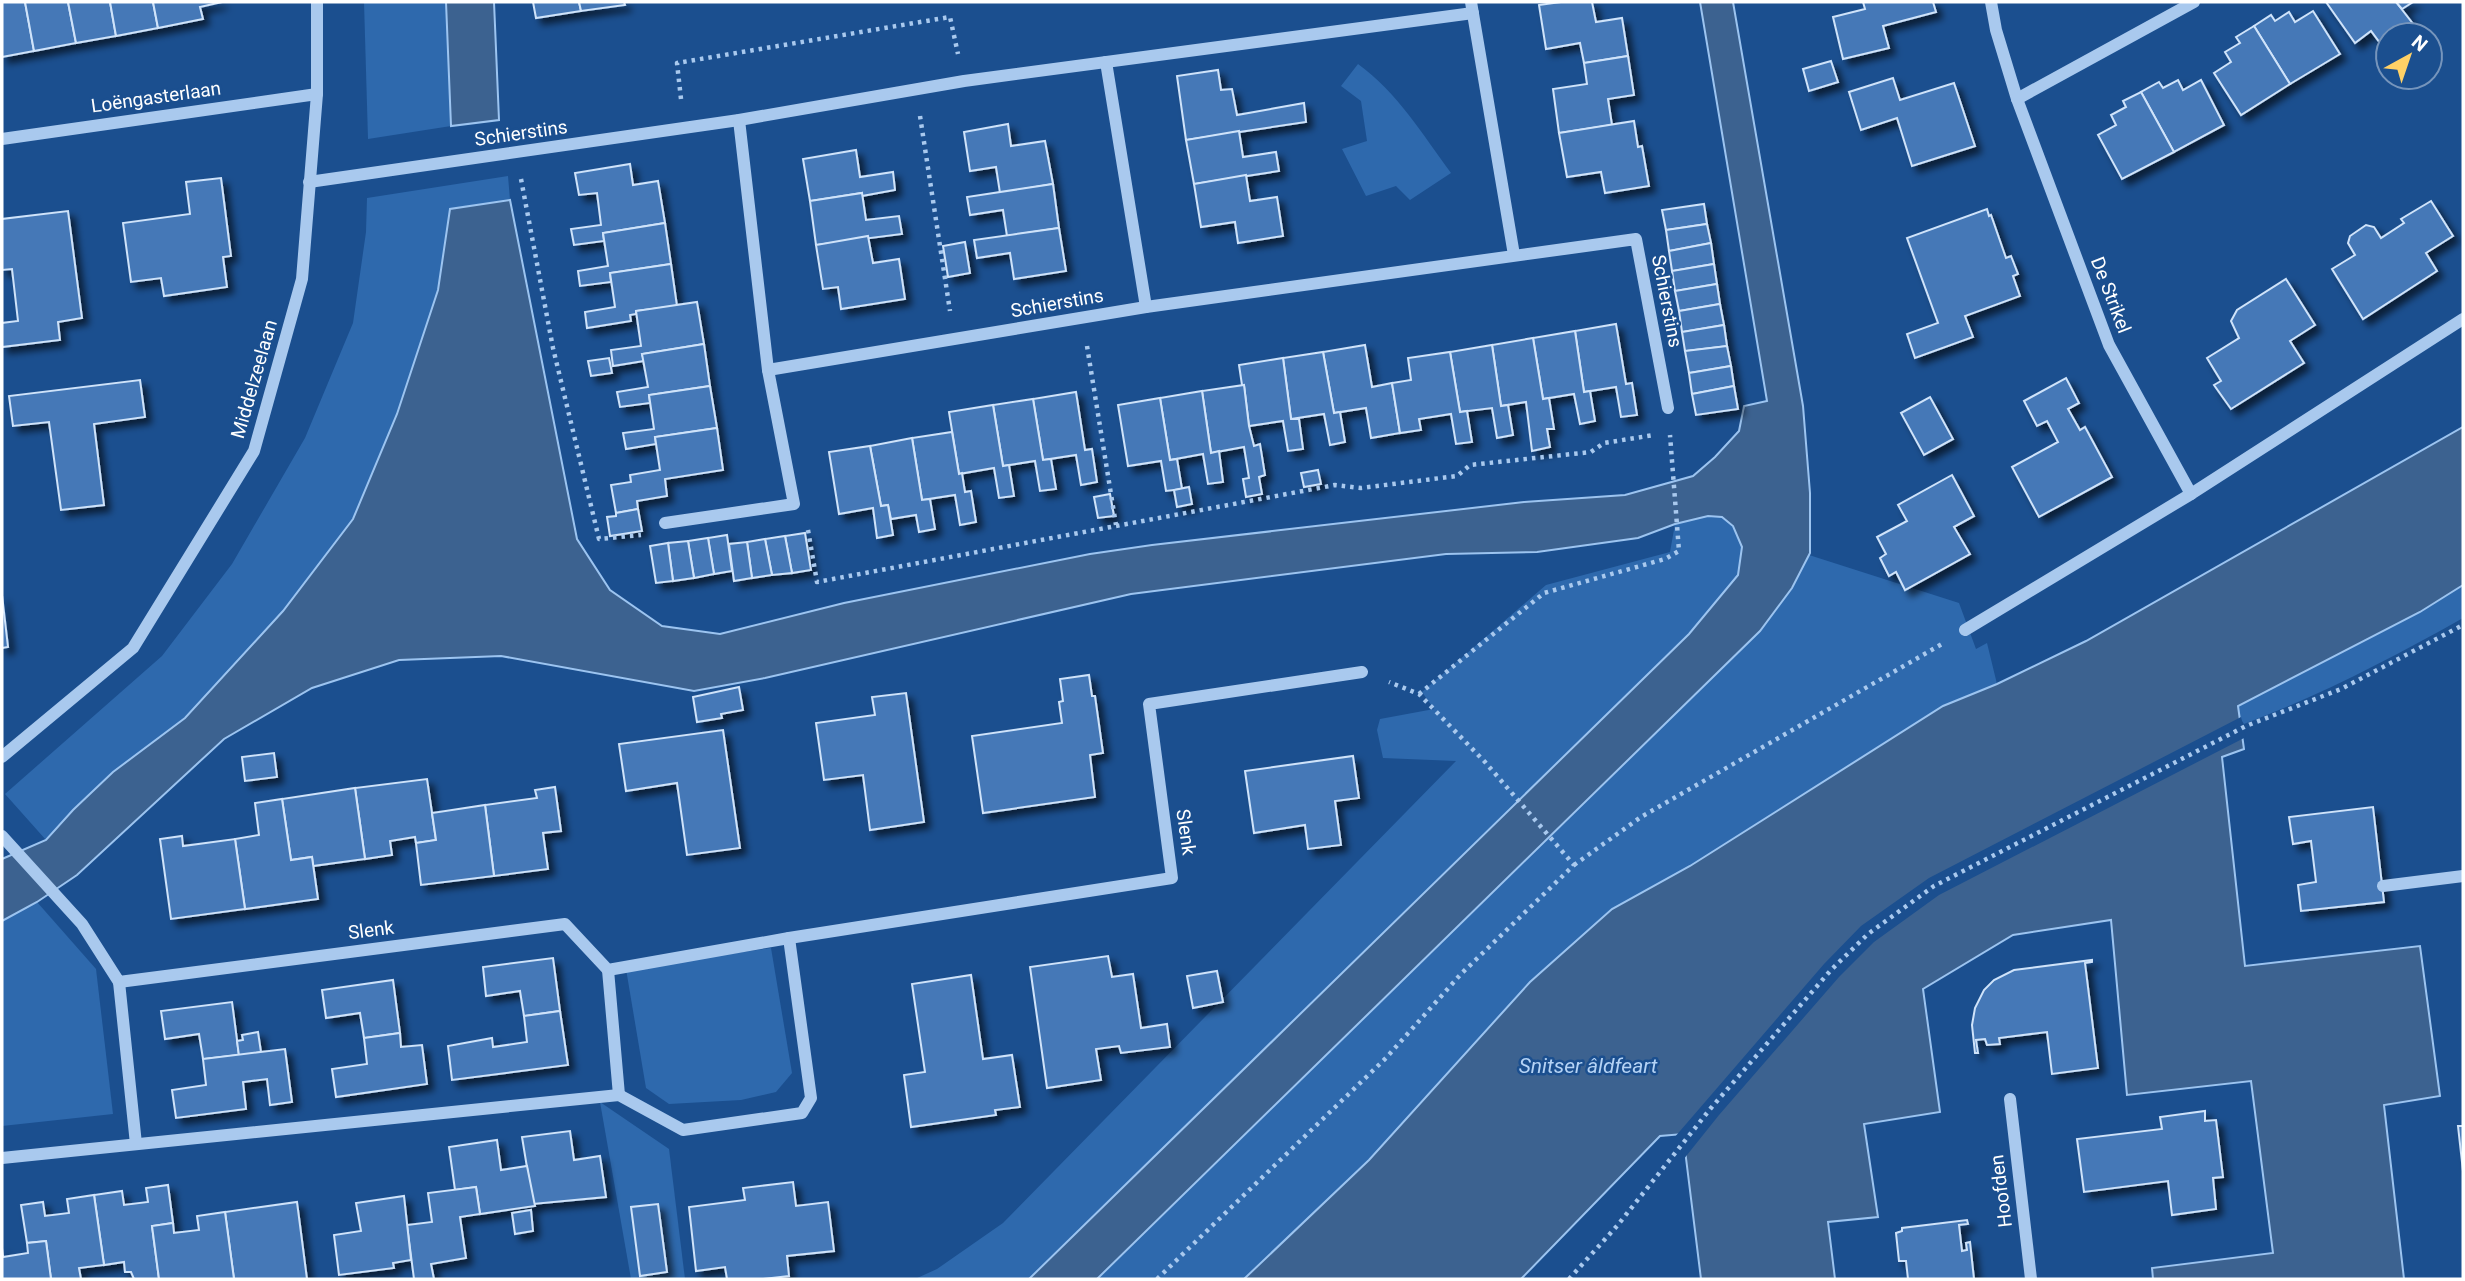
<svg xmlns="http://www.w3.org/2000/svg" width="2465" height="1281" font-family="Roboto,sans-serif">
	<style>
		.green { fill: #2e69ad }
		.water { fill: #3c6290; stroke: #9cc4f0; stroke-width: 2 }
		.pier { fill: #1b4f8f }
		.building { fill: #4478b7; stroke: #cfe3fa; stroke-width: 2; filter: url(#shadow) }
		.lines { fill: none; stroke-linecap: round; stroke-linejoin: round }
		.path { stroke: #a9c9ee; stroke-width: 4.5; stroke-dasharray: 3.5 5; stroke-linecap: butt }
		.minor { stroke: #a9c9ee; stroke-width: 12 }
		.labels { text-anchor: middle; dominant-baseline: central; stroke-width: 5; stroke-linejoin: round; paint-order: stroke }
		.street-label { font-size: 19px; fill: #fff; stroke: #1b4f8f }
		.water-label { font-size: 21px; font-style: italic; fill: #b5d3f5; stroke: #1b4f8f }
	</style>
	<defs>
		<filter id="shadow"><feDropShadow dx="6" dy="6" stdDeviation="3.5" flood-color="#0009"/></filter>
	</defs>
	<rect width="100%" height="100%" fill="#1b4f8f"/>
	<g class="green">
		<polygon points="364,2 446,2 451,126 368,139"/>
		<path d="M1358 64C1397 92 1423 135 1451 173L1410 200 1396 186 1366 196 1342 149 1367 141 1361 101 1341 86Z"/>
		<polygon points="508,176 510,200 450,210 438,290 397,414 353,519 283,611 185,718 113,772 73,810 46,840 5,794 162,656 232,564 305,438 353,323 366,232 367,198"/>
		<polygon points="1708,516 1722,516 1733,526 1742,547 1738,575 1689,634 1029,1279 915,1279 937,1269 1003,1223 1456,761 1383,758 1377,730 1380,719 1434,709 1422,692 1546,585 1670,552 1675,524"/>
		<polygon points="1809,555 1959,603 1976,649 1987,643 1997,684 1943,706 1690,866 1612,909 1530,982 1369,1160 1244,1279 1097,1279 1760,631 1792,588"/>
		<path d="M2463 585V618C2392 658 2321 695 2244 724L2240 718 2238 706 2420 612Z"/>
		<polygon points="37,902 96,969 113,1114 2,1126 2,921"/>
		<polygon points="771,948 792,1073 776,1092 741,1100 669,1104 646,1088 626,969"/>
		<polygon points="600,1102 669,1149 685,1279 631,1279"/>
	</g>
	<g class="water">
		<polygon points="446,2 494,2 499,120 451,126"/>
		<polygon points="1700,2 1733,2 1803,406 1810,493 1810,553 1792,588 1760,631 1097,1279 1029,1279 1689,634 1738,575 1742,547 1733,526 1722,517 1708,516 1675,524 1638,538 1537,552 1446,554 1131,594 765,678 694,691 501,656 399,660 312,688 224,739 77,875 37,902 2,921 2,859 46,840 73,810 113,772 185,718 283,611 353,519 397,414 438,290 450,209 510,200 577,539 610,590 662,626 720,634 844,603 1090,554 1152,545 1524,502 1625,495 1693,476 1715,457 1739,431 1744,406 1767,401"/>
		<polygon points="2463,427 2463,585 2420,612 2238,706 2244,749 2222,757 2245,966 2420,946 2440,1096 2384,1105 2404,1279 2153,1279 2152,1268 2273,1253 2251,1081 2127,1095 2111,920 2013,935 1923,989 1940,1112 1864,1124 1878,1217 1828,1222 1835,1279 1701,1279 1683,1134 1660,1136 1521,1279 1244,1279 1369,1160 1530,982 1612,909 1690,866 1943,706 1997,684 2086,641"/>
	</g>
	<polygon class="pier" points="2241,717 2246,737 1939,895 1874,942 1839,977 1719,1115 1683,1160 1680,1138 1674,1138 1824,964 1861,926 1929,878"/>
	<g class="building">
		<polygon points="2,2 25,2 34,51 2,57"/>
		<polygon points="25,2 68,2 76,43 34,51"/>
		<polygon points="68,2 110,2 116,36 76,43"/>
		<polygon points="110,2 153,2 158,28 116,36"/>
		<polygon points="153,2 222,2 200,7 203,19 158,28"/>
		<polygon points="533,2 579,2 581,11 536,18"/>
		<polygon points="579,2 624,2 625,5 581,11"/>
		<polygon points="1561,2 1592,2 1596,22 1622,18 1628,56 1584,63 1580,43 1546,49 1539,5"/>
		<polygon points="1863,2 1933,2 1936,12 1883,26 1889,48 1843,59 1833,17 1865,9"/>
		<polygon points="2326,2 2396,2 2414,25 2400,35 2388,35 2388,43 2383,47 2371,31 2355,43"/>
		<polygon points="2396,2 2413,2 2402,9"/>
		<polygon points="2313,11 2340,54 2290,84 2254,26 2271,15 2275,21 2289,12 2295,22"/>
		<polygon points="2254,26 2290,84 2241,115 2214,73 2231,62 2225,52 2240,43 2236,37"/>
		<polygon points="1628,56 1634,95 1608,99 1612,125 1559,133 1553,89 1587,84 1584,63"/>
		<polygon points="1831,61 1838,82 1809,91 1803,69"/>
		<polygon points="1218,70 1221,90 1232,89 1237,115 1304,103 1306,122 1186,140 1177,76"/>
		<polygon points="1893,78 1900,100 1954,83 1975,146 1912,166 1897,118 1861,130 1849,92"/>
		<polygon points="2178,80 2183,90 2201,80 2224,125 2174,152 2141,92 2159,82 2163,88"/>
		<polygon points="2141,92 2174,152 2122,179 2098,135 2116,125 2111,115 2126,107 2123,101"/>
		<polygon points="1634,121 1638,147 1642,146 1649,186 1605,193 1601,172 1567,177 1559,133"/>
		<polygon points="1008,124 1011,146 1045,141 1053,184 1000,193 996,167 970,171 964,132"/>
		<polygon points="1239,131 1243,157 1276,152 1279,171 1194,184 1186,140"/>
		<polygon points="856,150 860,177 893,172 895,190 862,196 862,193 810,201 803,159"/>
		<polygon points="630,164 633,185 658,181 665,223 603,233 604,241 574,245 571,229 601,225 597,193 579,195 575,173"/>
		<polygon points="1246,175 1250,201 1277,197 1283,236 1238,243 1235,222 1201,227 1194,184"/>
		<polygon points="221,178 231,256 223,257 227,287 164,296 161,278 131,282 123,223 190,214 186,182"/>
		<polygon points="1053,184 1059,228 1007,236 1003,210 970,215 967,197"/>
		<polygon points="862,193 866,220 899,216 902,234 816,245 810,201"/>
		<polygon points="2431,201 2453,236 2426,253 2437,271 2363,319 2332,269 2355,255 2348,243 2350,236 2366,225 2374,227 2381,238 2404,223 2401,219"/>
		<polygon points="1704,204 1707,224 1666,230 1662,210"/>
		<polygon points="1987,209 1989,216 1991,215 2006,258 2011,256 2018,274 2013,276 2020,296 1965,316 1973,337 1915,358 1907,334 1938,323 1907,238"/>
		<polygon points="68,211 82,318 58,322 60,340 2,347 2,323 18,321 12,269 2,270 2,219"/>
		<polygon points="665,223 671,264 610,273 611,282 580,286 578,271 608,266 603,233"/>
		<polygon points="1707,224 1711,243 1669,251 1666,230"/>
		<polygon points="1059,228 1066,271 1014,279 1010,253 977,258 974,240"/>
		<polygon points="868,236 873,263 899,259 905,299 841,309 838,287 823,289 816,245"/>
		<polygon points="965,242 970,273 948,277 943,246"/>
		<polygon points="1711,243 1714,264 1672,271 1669,251"/>
		<polygon points="671,264 677,306 636,311 636,314 630,315 631,321 587,328 585,312 615,307 610,273"/>
		<polygon points="1714,264 1717,284 1675,291 1672,271"/>
		<polygon points="2286,279 2315,325 2290,341 2304,363 2231,409 2214,385 2221,381 2207,358 2239,338 2231,321 2237,310"/>
		<polygon points="1717,284 1720,304 1679,311 1675,291"/>
		<polygon points="697,302 704,344 642,354 644,361 613,366 611,350 641,346 636,311"/>
		<polygon points="1720,304 1724,325 1682,332 1679,311"/>
		<polygon points="1616,324 1626,384 1632,383 1637,415 1621,417 1616,387 1584,392 1575,331"/>
		<polygon points="1724,325 1727,346 1685,351 1682,332"/>
		<polygon points="1575,331 1584,392 1590,391 1595,421 1580,424 1574,394 1543,399 1533,338"/>
		<polygon points="1533,338 1543,399 1549,398 1554,429 1547,429 1550,447 1532,451 1526,402 1501,406 1492,345"/>
		<polygon points="704,344 710,386 649,395 650,403 620,407 617,392 648,387 642,354"/>
		<polygon points="1365,345 1372,387 1392,383 1400,433 1371,438 1366,408 1334,413 1323,352"/>
		<polygon points="1492,345 1501,406 1508,405 1513,435 1497,438 1492,408 1460,412 1450,352"/>
		<polygon points="1727,346 1731,366 1689,373 1685,351"/>
		<polygon points="1323,352 1334,413 1340,412 1345,442 1330,445 1324,414 1291,419 1283,358"/>
		<polygon points="1450,352 1460,412 1467,411 1472,442 1456,444 1451,414 1419,419 1421,430 1400,433 1392,383 1411,380 1408,358"/>
		<polygon points="609,358 612,373 591,376 588,361"/>
		<polygon points="1283,358 1291,419 1299,419 1303,449 1288,451 1283,421 1249,426 1244,385 1242,385 1239,365"/>
		<polygon points="1731,366 1734,386 1692,394 1689,373"/>
		<polygon points="2066,378 2079,403 2068,409 2080,430 2085,427 2112,477 2039,517 2012,467 2058,442 2047,421 2037,426 2024,401"/>
		<polygon points="140,380 145,417 94,424 104,505 61,510 49,422 13,426 9,396"/>
		<polygon points="1244,385 1249,426 1254,446 1260,444 1265,475 1259,477 1262,494 1246,497 1243,479 1249,478 1244,447 1211,453 1202,391"/>
		<polygon points="710,386 717,428 655,437 656,444 626,449 623,433 654,429 649,395"/>
		<polygon points="1734,386 1738,409 1696,415 1692,394"/>
		<polygon points="1202,391 1211,453 1219,451 1223,482 1208,484 1203,454 1170,460 1160,398"/>
		<polygon points="1076,392 1085,450 1092,449 1097,482 1081,485 1076,455 1043,460 1033,399"/>
		<polygon points="1930,397 1953,439 1924,455 1901,413"/>
		<polygon points="1160,398 1170,460 1177,459 1182,489 1166,491 1161,461 1128,466 1118,405"/>
		<polygon points="1033,399 1043,460 1051,459 1056,489 1040,491 1035,461 1003,466 993,405"/>
		<polygon points="993,405 1003,466 1009,465 1014,496 999,498 994,468 959,474 949,412"/>
		<polygon points="717,428 723,470 665,479 667,496 637,501 638,509 616,513 611,485 631,482 630,475 660,470 655,437"/>
		<polygon points="952,432 959,474 962,473 965,492 971,491 976,522 960,525 955,495 922,500 912,438"/>
		<polygon points="912,438 922,500 930,499 935,529 919,532 916,515 891,519 888,505 881,506 870,446"/>
		<polygon points="870,446 881,506 888,505 893,535 877,538 873,508 839,514 829,452"/>
		<polygon points="1318,470 1321,484 1304,487 1301,473"/>
		<polygon points="1952,475 1974,516 1954,527 1970,554 1905,590 1896,572 1889,576 1880,558 1886,554 1877,537 1907,521 1898,505"/>
		<polygon points="1189,487 1192,504 1177,507 1174,490"/>
		<polygon points="1110,494 1114,516 1098,518 1094,497"/>
		<polygon points="638,509 642,531 610,536 607,517 616,516 616,513"/>
		<polygon points="805,533 811,570 792,573 785,536"/>
		<polygon points="727,535 732,571 714,574 708,538"/>
		<polygon points="785,536 792,573 772,575 765,539"/>
		<polygon points="708,538 714,574 694,578 688,541"/>
		<polygon points="765,539 772,575 752,578 747,542"/>
		<polygon points="688,541 694,578 673,581 668,543"/>
		<polygon points="747,542 752,578 734,581 729,544"/>
		<polygon points="668,543 673,581 656,583 650,546"/>
		<polygon points="2,595 8,647 2,648"/>
		<polygon points="1089,675 1092,696 1095,696 1103,753 1090,755 1095,797 983,813 972,736 1062,723 1059,702 1063,701 1060,679"/>
		<polygon points="739,687 743,710 721,714 722,718 697,722 693,697"/>
		<polygon points="906,693 924,822 870,830 863,775 824,780 816,723 875,715 872,697"/>
		<polygon points="723,730 740,848 687,855 677,783 626,791 619,744"/>
		<polygon points="274,753 277,777 245,781 242,757"/>
		<polygon points="1353,756 1359,798 1335,801 1341,845 1308,849 1305,825 1254,833 1245,771"/>
		<polygon points="427,779 436,840 416,843 415,837 390,841 392,855 365,859 355,788"/>
		<polygon points="555,787 561,831 543,833 548,869 494,876 485,805 537,798 535,790"/>
		<polygon points="355,788 365,859 313,866 312,857 291,860 282,799"/>
		<polygon points="282,799 291,860 312,857 318,899 245,909 235,839 259,835 255,803"/>
		<polygon points="485,805 494,876 421,885 416,843 436,840 432,813"/>
		<polygon points="2373,807 2384,902 2301,911 2298,885 2316,882 2311,841 2293,844 2289,817"/>
		<polygon points="182,836 183,846 235,839 245,909 171,919 160,839"/>
		<polygon points="1108,956 1112,977 1133,974 1141,1028 1167,1024 1170,1047 1121,1053 1119,1046 1096,1049 1101,1080 1047,1088 1030,967"/>
		<polygon points="553,958 560,1011 524,1016 520,991 486,996 483,967"/>
		<polygon points="2092,960 2092,962 2085,963 2098,1068 2052,1074 2047,1032 1999,1038 2000,1044 1987,1045 1985,1039 1976,1040 1978,1053 1975,1053 1972,1025 1975,1008 1984,990 1994,980 2014,970"/>
		<polygon points="1217,971 1223,1002 1193,1008 1187,976"/>
		<polygon points="971,975 983,1059 1012,1055 1020,1107 995,1110 996,1115 911,1127 904,1075 925,1072 912,984"/>
		<polygon points="393,980 400,1033 364,1038 360,1013 326,1018 322,990"/>
		<polygon points="232,1002 239,1055 203,1059 199,1034 165,1039 161,1011"/>
		<polygon points="560,1011 568,1065 452,1080 448,1046 492,1038 493,1047 527,1042 524,1016"/>
		<polygon points="258,1032 261,1052 239,1056 237,1041 243,1040 242,1035"/>
		<polygon points="400,1033 401,1047 422,1045 427,1084 336,1097 332,1069 367,1064 364,1038"/>
		<polygon points="285,1049 292,1102 270,1105 267,1079 243,1082 246,1109 176,1118 172,1090 206,1085 203,1059"/>
		<polygon points="2205,1111 2205,1121 2216,1120 2223,1177 2213,1178 2216,1209 2172,1215 2168,1181 2084,1192 2077,1139 2162,1129 2160,1117"/>
		<polygon points="2458,1126 2463,1126 2463,1171"/>
		<polygon points="570,1131 574,1160 600,1156 606,1197 533,1204 522,1137"/>
		<polygon points="497,1140 501,1170 527,1166 535,1206 480,1214 476,1187 455,1190 449,1147"/>
		<polygon points="793,1182 796,1206 828,1202 834,1251 787,1256 789,1276 763,1279 727,1279 725,1267 696,1271 689,1207 745,1200 743,1188"/>
		<polygon points="168,1185 173,1223 152,1226 159,1279 134,1279 131,1272 125,1272 124,1262 104,1265 94,1195 122,1191 124,1205 148,1202 146,1188"/>
		<polygon points="476,1187 480,1214 460,1217 466,1258 431,1264 434,1279 414,1279 407,1225 432,1222 428,1193"/>
		<polygon points="94,1195 104,1265 79,1268 81,1279 51,1279 46,1241 27,1243 21,1205 43,1202 45,1216 69,1213 67,1199"/>
		<polygon points="404,1196 411,1260 393,1263 394,1268 339,1275 334,1235 361,1231 356,1203"/>
		<polygon points="297,1202 307,1279 234,1279 225,1212"/>
		<polygon points="658,1204 667,1272 640,1276 631,1207"/>
		<polygon points="531,1210 533,1231 515,1234 512,1213"/>
		<polygon points="225,1212 234,1279 159,1279 152,1226 173,1223 174,1233 199,1230 197,1216"/>
		<polygon points="1967,1220 1968,1224 1959,1225 1962,1251 1967,1250 1966,1243 1970,1242 1974,1279 1908,1279 1906,1261 1899,1261 1896,1233 1902,1231 1902,1228"/>
		<polygon points="46,1241 51,1279 2,1279 2,1248 3,1257 28,1253 27,1243"/>
	</g>
	<g class="lines">
		<g class="path">
			<polyline points="681,99 677,63 950,17 958,54"/>
			<polyline points="920,116 950,311"/>
			<polyline points="521,179 553,348 599,539 641,535"/>
			<polyline points="1087,346 1116,525"/>
			<polyline points="808,530 817,582 1335,485 1361,488 1457,476 1470,465 1591,452 1604,443 1654,435"/>
			<polyline points="1419,694 1544,593 1665,559 1679,551 1670,435"/>
			<polyline points="1574,865 1641,817 1942,644"/>
			<polyline points="1157,1279 1386,1058 1461,974 1574,865 1485,762 1419,694 1389,682"/>
			<polyline points="1569,1279 1617,1226 1711,1108 1831,970 1868,934 1934,886 2246,726 2341,689 2463,625"/>
		</g>
		<g class="minor">
			<polyline points="1471,2 1514,255"/>
			<polyline points="1991,2 1996,30 2017,99 2109,345 2191,494 2463,319"/>
			<polyline points="1106,62 1146,307"/>
			<polyline points="2017,99 2194,2"/>
			<polyline points="2,139 317,94"/>
			<polyline points="309,182 739,120 964,81 1473,13"/>
			<polyline points="768,370 1146,307 1636,239 1668,408"/>
			<polyline points="665,523 794,504 768,370 739,120"/>
			<polyline points="1965,630 2191,494"/>
			<polyline points="2,757 133,648 254,451 302,279 317,94 317,2"/>
			<polyline points="2,836 82,924 119,982 565,924 608,970 789,938 1172,878 1149,704 1362,672"/>
			<polyline points="2383,886 2463,876"/>
			<polyline points="608,970 619,1095"/>
			<polyline points="119,982 136,1144"/>
			<polyline points="2010,1099 2031,1279"/>
			<polyline points="2,1158 619,1095 683,1130 802,1113 811,1098 789,938"/>
		</g>
	</g>
	<g class="labels">
		<g class="street-label">
			<text transform="translate(156 97) rotate(-8)">Loëngasterlaan</text>
			<text transform="translate(521 133) rotate(-8)">Schierstins</text>
			<text transform="translate(2111 295) rotate(69)">De Strikel</text>
			<text transform="translate(1667 301) rotate(79)">Schierstins</text>
			<text transform="translate(1057 303) rotate(-10)">Schierstins</text>
			<text transform="translate(254 379) rotate(-74)">Middelzeelaan</text>
			<text transform="translate(1186 832) rotate(82)">Slenk</text>
			<text transform="translate(371 930) rotate(-7)">Slenk</text>
			<text transform="translate(2001 1191) rotate(-97)">Hoofden</text>
		</g>
		<g class="water-label">
			<text x="1588" y="1066">Snitser âldfeart</text>
		</g>
	</g>
	<rect width="2465" height="1281" fill="none" stroke="#ffffff" stroke-width="7"/>
	<g transform="translate(2409 56) rotate(40)"><circle r="33" fill="#1b4f8f" stroke="#7695bc" stroke-width="2"/>
	<path d="M0-5L12 26L0 18L-12 26Z" fill="#ffd166"/>
	<text y="-10" font-size="19" font-weight="bold" text-anchor="middle" fill="#ffffff">N</text>
	</g>
</svg>
